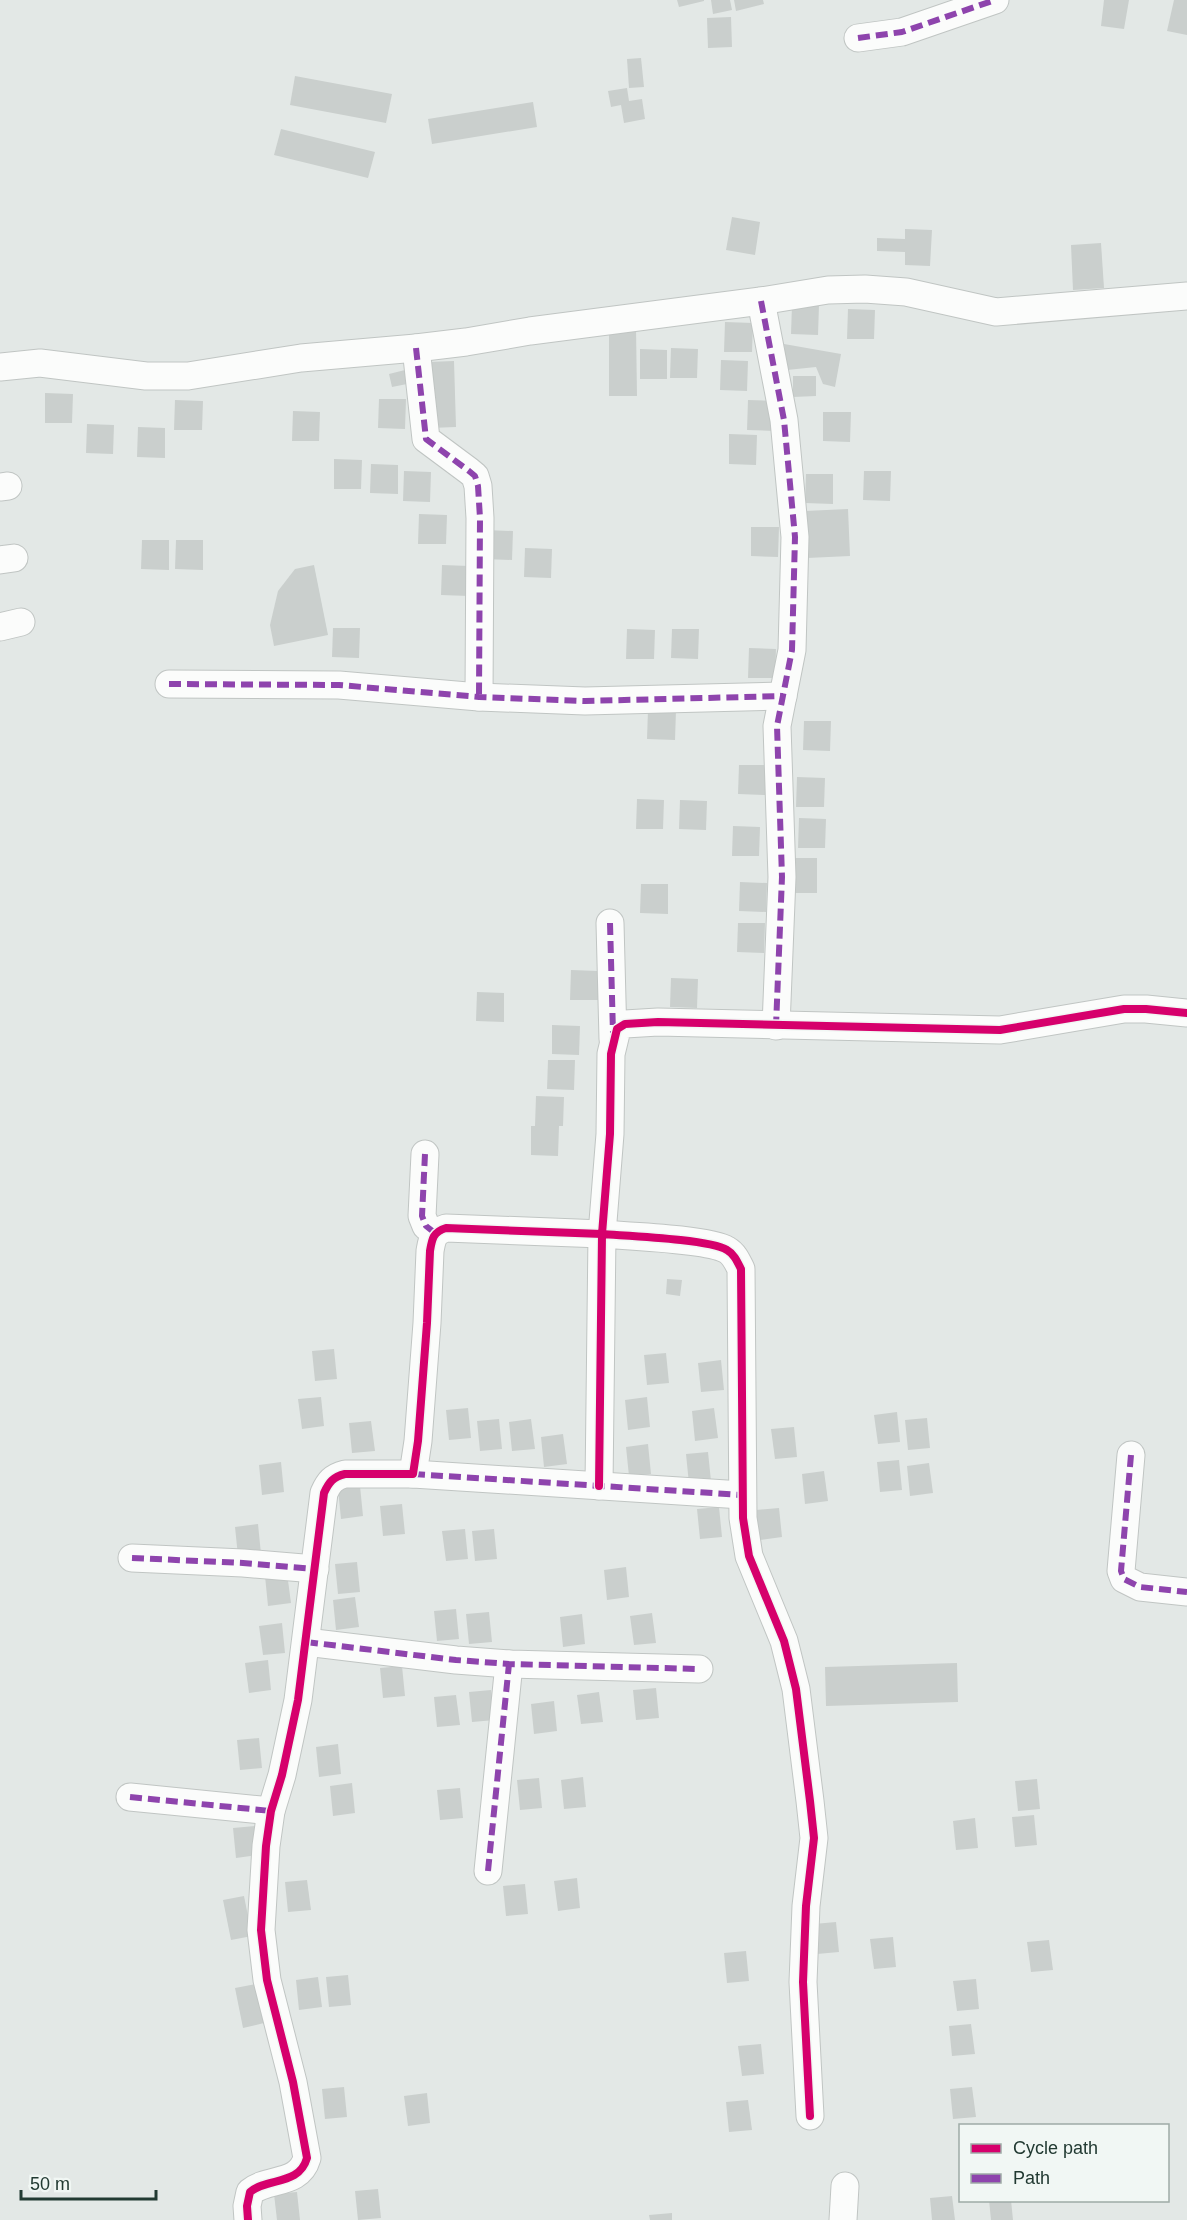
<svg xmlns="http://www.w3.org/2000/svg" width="1187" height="2220" font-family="Helvetica,sans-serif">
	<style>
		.building { fill: #cacfcd }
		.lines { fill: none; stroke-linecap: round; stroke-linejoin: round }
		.minor-casing { stroke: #c0c5c3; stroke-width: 29 }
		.minor { stroke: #fbfcfb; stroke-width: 27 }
		.quiet { stroke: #8e44ad; stroke-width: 6; stroke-dasharray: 12 6; stroke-linecap: butt }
		.cycleway-casing { stroke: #f1f7f4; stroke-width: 11 }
		.cycleway { stroke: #d6006c; stroke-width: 8 }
	</style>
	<rect width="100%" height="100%" fill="#e3e8e6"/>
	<g class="building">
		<polygon points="677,0 704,0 704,1 679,7"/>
		<polygon points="711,0 730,0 732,10 713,14"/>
		<polygon points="734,0 763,0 764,4 736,11"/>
		<polygon points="1104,0 1129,0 1124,29 1101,26"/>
		<polygon points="1174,0 1187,0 1187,35 1167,31"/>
		<polygon points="731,17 732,47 708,48 707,18"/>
		<polygon points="641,58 644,87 629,88 627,59"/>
		<polygon points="295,76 392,94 386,123 290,105"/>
		<polygon points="627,88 629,101 642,99 645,119 624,123 621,105 611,107 608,91"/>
		<polygon points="533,102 537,127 432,144 428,119"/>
		<polygon points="281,129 375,152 368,178 274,155"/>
		<polygon points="732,217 760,222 755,255 726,250"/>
		<polygon points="905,229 932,230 930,266 905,265 905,252 877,251 877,238 905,239"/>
		<polygon points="1101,243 1104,288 1073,290 1071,245"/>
		<polygon points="792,305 819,305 818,335 791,334"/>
		<polygon points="848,309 875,310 874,339 847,339"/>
		<polygon points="725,322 753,323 752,352 724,352"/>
		<polygon points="609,327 636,327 637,396 609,396"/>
		<polygon points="784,344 841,354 835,387 823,384 816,367 787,370"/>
		<polygon points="671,348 698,349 697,378 670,378"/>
		<polygon points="640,349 667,350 667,379 640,379"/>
		<polygon points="721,360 748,361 747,391 720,390"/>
		<polygon points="454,361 456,427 430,428 428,362"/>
		<polygon points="409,369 412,383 392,387 389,374"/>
		<polygon points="793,376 816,376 816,396 793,397"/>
		<polygon points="45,393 73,394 72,423 45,423"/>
		<polygon points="379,399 406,399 405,429 378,428"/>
		<polygon points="175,400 203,401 202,430 174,430"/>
		<polygon points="748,400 775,401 775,431 747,430"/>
		<polygon points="293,411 320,412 319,441 292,441"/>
		<polygon points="823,412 851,412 850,442 823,441"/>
		<polygon points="87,424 114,425 113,454 86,453"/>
		<polygon points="138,427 165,428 165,458 137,457"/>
		<polygon points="729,434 757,435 756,465 729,464"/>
		<polygon points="334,459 362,460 361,489 334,489"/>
		<polygon points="371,464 398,465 398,494 370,493"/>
		<polygon points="404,471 431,472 430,502 403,501"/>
		<polygon points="864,471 891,471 890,501 863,500"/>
		<polygon points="806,474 833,474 833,504 805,503"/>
		<polygon points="848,509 850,556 807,558 805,511"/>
		<polygon points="419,514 447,515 446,544 418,544"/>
		<polygon points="751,527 779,527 778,557 751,556"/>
		<polygon points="485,530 513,531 512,560 484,559"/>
		<polygon points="142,540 169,540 169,570 141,569"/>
		<polygon points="176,540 203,540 203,570 175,569"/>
		<polygon points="525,548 552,549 551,578 524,577"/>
		<polygon points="314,565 328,635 274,646 270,625 278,591 295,569"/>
		<polygon points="442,565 469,566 469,596 441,595"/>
		<polygon points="333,628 360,628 359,658 332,657"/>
		<polygon points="627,629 655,630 654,659 626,659"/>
		<polygon points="672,629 699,629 698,659 671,658"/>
		<polygon points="749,648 776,649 775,678 748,678"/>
		<polygon points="648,710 676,710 675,740 647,739"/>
		<polygon points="804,721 831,721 830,751 803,750"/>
		<polygon points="739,765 766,765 765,795 738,794"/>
		<polygon points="797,777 825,778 824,807 796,807"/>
		<polygon points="637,799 664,800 663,829 636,829"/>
		<polygon points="680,800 707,801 706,830 679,829"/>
		<polygon points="799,818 826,819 825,848 798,848"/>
		<polygon points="733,826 760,827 759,856 732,856"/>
		<rect x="795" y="858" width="22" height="35"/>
		<polygon points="740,882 767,883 766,912 739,911"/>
		<polygon points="641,884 668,884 668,914 640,913"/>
		<polygon points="738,923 765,923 764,953 737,952"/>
		<polygon points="571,970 598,971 598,1000 570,1000"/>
		<polygon points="671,978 698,979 697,1008 670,1007"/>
		<polygon points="477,992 504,993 504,1022 476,1021"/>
		<polygon points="552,1025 580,1026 579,1055 552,1054"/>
		<polygon points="548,1060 575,1060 574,1090 547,1089"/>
		<polygon points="536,1096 564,1097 563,1126 559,1126 558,1156 531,1155 531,1126 535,1126"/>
		<polygon points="667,1279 682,1280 680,1296 666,1294"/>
		<polygon points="334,1349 337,1379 315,1381 312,1351"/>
		<polygon points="666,1353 669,1383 647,1385 644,1355"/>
		<polygon points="721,1360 724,1390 701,1392 698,1363"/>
		<polygon points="321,1397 324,1426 302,1429 298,1399"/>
		<polygon points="647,1397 650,1427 628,1430 625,1400"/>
		<polygon points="468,1408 471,1438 449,1440 446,1410"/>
		<polygon points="714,1408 718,1438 695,1441 692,1411"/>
		<polygon points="897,1412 900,1442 878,1444 874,1415"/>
		<polygon points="927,1418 930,1448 908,1450 905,1420"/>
		<polygon points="499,1419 502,1449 480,1451 477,1421"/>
		<polygon points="531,1419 535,1449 512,1451 509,1422"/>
		<polygon points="371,1421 375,1451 352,1453 349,1423"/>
		<polygon points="794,1427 797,1457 775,1459 771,1429"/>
		<polygon points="563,1434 567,1464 544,1467 541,1437"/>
		<polygon points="648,1444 651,1474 629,1476 626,1447"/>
		<polygon points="708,1452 711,1481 689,1484 686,1454"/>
		<polygon points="899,1460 902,1490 880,1492 877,1462"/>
		<polygon points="281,1462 284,1492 262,1495 259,1465"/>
		<polygon points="929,1463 933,1493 910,1496 907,1466"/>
		<polygon points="824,1471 828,1501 805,1504 802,1474"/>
		<polygon points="360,1486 363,1516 341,1519 338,1489"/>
		<polygon points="402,1504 405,1534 383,1536 380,1506"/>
		<polygon points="719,1507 722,1537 700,1539 697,1509"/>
		<polygon points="779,1508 782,1537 760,1540 756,1510"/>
		<polygon points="258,1524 261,1554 238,1556 235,1527"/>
		<polygon points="465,1529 468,1559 446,1561 442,1531"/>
		<polygon points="494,1529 497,1559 475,1561 472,1531"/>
		<polygon points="357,1562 360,1592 338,1594 335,1564"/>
		<polygon points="626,1567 629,1597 607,1600 604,1570"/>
		<polygon points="287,1573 291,1603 268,1606 265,1576"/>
		<polygon points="355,1597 359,1627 336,1630 333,1600"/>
		<polygon points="456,1609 459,1639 437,1641 434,1611"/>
		<polygon points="489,1612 492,1642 469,1644 466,1614"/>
		<polygon points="652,1613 656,1643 634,1645 630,1616"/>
		<polygon points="582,1614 585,1644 563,1647 560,1617"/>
		<polygon points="282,1623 285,1653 263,1655 259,1626"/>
		<polygon points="268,1660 271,1690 249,1693 245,1663"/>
		<polygon points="957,1663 958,1702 826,1706 825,1667"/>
		<polygon points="402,1666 405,1696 383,1698 380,1668"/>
		<polygon points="656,1688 659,1718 636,1720 633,1690"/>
		<polygon points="491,1690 495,1720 472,1722 469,1692"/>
		<polygon points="599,1692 603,1722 581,1724 577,1695"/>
		<polygon points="456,1695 460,1725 437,1727 434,1697"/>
		<polygon points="554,1701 557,1731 534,1734 531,1704"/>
		<polygon points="259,1738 262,1768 240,1770 237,1740"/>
		<polygon points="338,1744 341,1774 319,1777 316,1747"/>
		<polygon points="583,1777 586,1807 564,1809 561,1780"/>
		<polygon points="539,1778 542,1808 520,1810 517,1780"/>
		<polygon points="1037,1779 1040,1809 1018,1811 1015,1781"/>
		<polygon points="352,1783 355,1813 333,1816 330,1786"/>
		<polygon points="460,1788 463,1818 440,1820 437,1790"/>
		<polygon points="1034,1815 1037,1845 1015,1847 1012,1817"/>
		<polygon points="975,1818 978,1848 956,1850 953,1821"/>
		<polygon points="255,1826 258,1855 236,1858 233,1828"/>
		<polygon points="577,1878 580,1908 558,1911 554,1881"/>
		<polygon points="307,1880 311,1910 288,1912 285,1882"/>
		<polygon points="525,1884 528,1914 506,1916 503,1886"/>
		<polygon points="244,1896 252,1936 231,1940 223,1900"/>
		<polygon points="836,1922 839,1952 817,1954 814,1924"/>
		<polygon points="893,1937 896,1967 874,1969 870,1939"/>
		<polygon points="1049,1940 1053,1970 1031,1972 1027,1942"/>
		<polygon points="746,1951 749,1981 727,1983 724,1953"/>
		<polygon points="348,1975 351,2005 329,2007 326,1977"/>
		<polygon points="318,1977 322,2007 299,2010 296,1980"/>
		<polygon points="976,1979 979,2009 957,2011 953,1981"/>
		<polygon points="256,1984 264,2023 243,2028 235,1988"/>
		<polygon points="971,2024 975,2054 952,2056 949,2026"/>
		<polygon points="761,2044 764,2074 742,2076 738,2046"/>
		<polygon points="344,2087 347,2117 325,2119 322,2089"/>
		<polygon points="972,2087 976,2117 953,2119 950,2089"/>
		<polygon points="427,2093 430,2123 408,2126 404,2096"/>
		<polygon points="748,2100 752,2130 729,2132 726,2102"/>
		<polygon points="378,2189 381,2218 358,2220 355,2191"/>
		<polygon points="297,2192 300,2220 277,2220 274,2194"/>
		<polygon points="952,2196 955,2220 932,2220 930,2198"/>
		<polygon points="989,2200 1011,2200 1013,2220 991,2220"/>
		<polygon points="672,2213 672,2220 650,2220 649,2215"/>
	</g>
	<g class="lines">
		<defs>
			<g id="minor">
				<polyline points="858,38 902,32 995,0"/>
				<polyline points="761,301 784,420 795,537 792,650 777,726 782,877 776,1026"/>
				<polyline points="416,348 426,439 469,471 475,476 478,486 480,518 479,697"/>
				<polyline points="0,367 40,363 146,376 188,376 301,358 416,348 466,342 530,331 761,301 828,290 865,289 906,292 996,312 1187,296"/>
				<polyline points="0,487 8,486"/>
				<polyline points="0,560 14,558"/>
				<polyline points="0,627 21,622"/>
				<polyline points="169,684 339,685 479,697 585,701 783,696"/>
				<polyline points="610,923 613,1039"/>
				<polyline points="425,1154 422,1216 426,1226 435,1233"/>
				<polyline points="1131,1455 1121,1571 1124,1579 1140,1587 1187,1592"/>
				<polyline points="413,1474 742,1495"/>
				<path d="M599 1486 602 1234C627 1236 709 1239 727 1250 734 1254 737 1261 741 1269L743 1518 749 1556 784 1641 796 1689 810 1801 814 1838 806 1906 803 1982 810 2116"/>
				<polyline points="132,1558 243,1563 315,1569"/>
				<polyline points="306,1642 456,1660 509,1664 699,1669"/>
				<polyline points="130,1797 271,1811"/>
				<polyline points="488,1871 509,1664"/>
				<path d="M248 2220 247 2206 250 2192C268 2177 299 2186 307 2158L293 2082 267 1980 261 1930 266 1846 271 1811 282 1775 298 1700 324 1493C329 1482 333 1477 345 1474H413L418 1441 427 1323 430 1251C432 1239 433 1232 446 1228L602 1234 610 1134 611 1054 617 1029 625 1024 658 1022 1000 1030 1124 1009H1146L1187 1013"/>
				<polyline points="843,2220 845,2186"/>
			</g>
		</defs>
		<use href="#minor" class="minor-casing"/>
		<use href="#minor" class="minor"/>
		<g class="quiet">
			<polyline points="858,38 902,32 995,0"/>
			<polyline points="761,301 784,420 795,537 792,650 777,726 782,877 776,1026"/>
			<polyline points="416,348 426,439 469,471 475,476 478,486 480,518 479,697"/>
			<polyline points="169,684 339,685 479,697 585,701 783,696"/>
			<polyline points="610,923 613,1033"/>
			<polyline points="425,1154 422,1216 426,1226 435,1233"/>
			<polyline points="1131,1455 1121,1571 1124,1579 1140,1587 1187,1592"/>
			<polyline points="413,1474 742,1495"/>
			<polyline points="132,1558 243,1563 315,1569"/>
			<polyline points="306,1642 456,1660 509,1664 699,1669"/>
			<polyline points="130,1797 271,1811"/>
			<polyline points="488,1871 509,1664"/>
		</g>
		<defs>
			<g id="cycleway">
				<path d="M599 1486 602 1234C627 1236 709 1239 727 1250 734 1254 737 1261 741 1269L743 1518 749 1556 784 1641 796 1689 810 1801 814 1838 806 1906 803 1982 810 2116"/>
				<path d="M248 2220 247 2206 250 2192C268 2177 299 2186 307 2158L293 2082 267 1980 261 1930 266 1846 271 1811 282 1775 298 1700 324 1493C329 1482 333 1477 345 1474H413L418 1441 427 1323 430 1251C432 1239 433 1232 446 1228L602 1234 610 1134 611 1054 617 1029 625 1024 658 1022 1000 1030 1124 1009H1146L1187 1013"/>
			</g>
		</defs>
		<use href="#cycleway" class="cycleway-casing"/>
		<use href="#cycleway" class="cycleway"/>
	</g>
	<rect x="959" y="2124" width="210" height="78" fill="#f1f7f4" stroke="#9eaba6" stroke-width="1.5"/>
	<rect x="971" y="2144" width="30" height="9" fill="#d6006c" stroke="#9eaba6" stroke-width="1.5"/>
	<text x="1013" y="2154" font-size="18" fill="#223a32">Cycle path</text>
	<rect x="971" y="2174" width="30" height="9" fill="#8e44ad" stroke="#9eaba6" stroke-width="1.5"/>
	<text x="1013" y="2184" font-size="18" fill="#223a32">Path</text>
	<path d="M21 2190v9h135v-9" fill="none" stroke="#223a32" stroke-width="3"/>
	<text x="30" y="2190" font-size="18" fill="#223a32" stroke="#f1f7f4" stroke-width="4.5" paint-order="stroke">50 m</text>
</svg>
